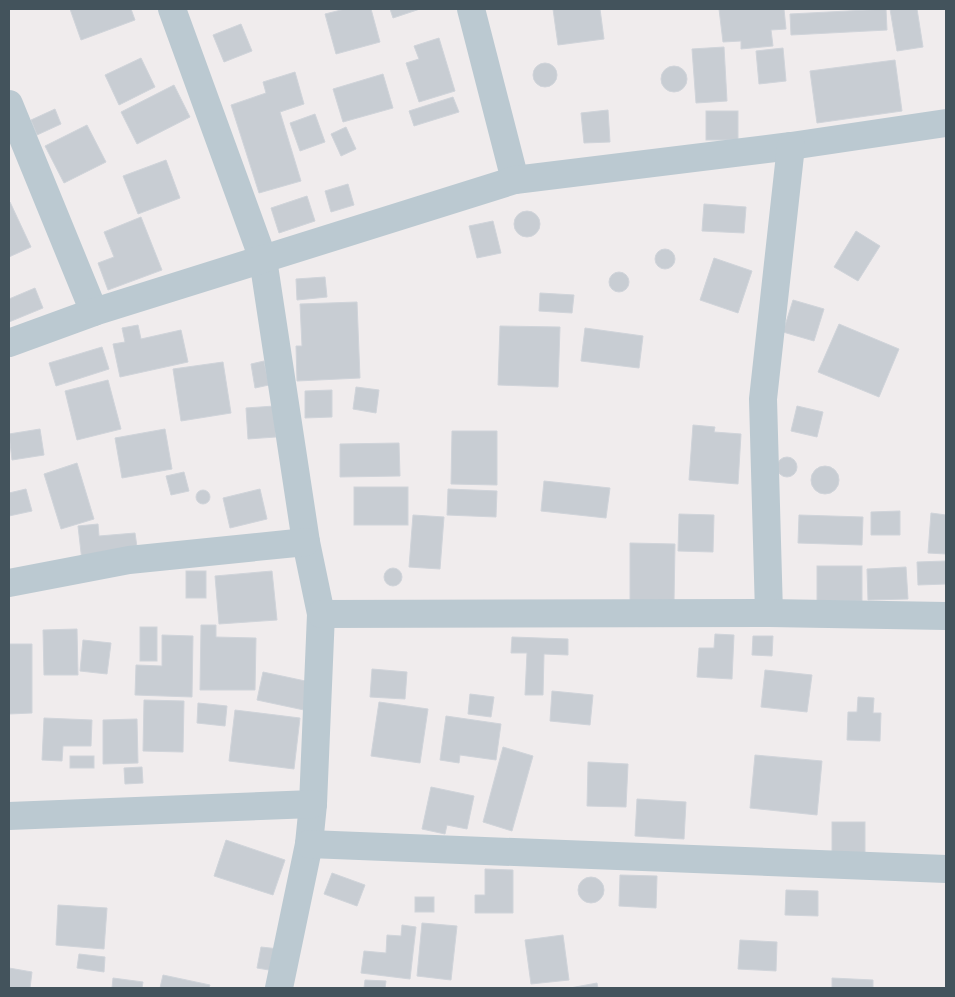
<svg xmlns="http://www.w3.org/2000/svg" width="955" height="997" font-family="'Space Grotesk',sans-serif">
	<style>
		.building { fill: #c8cdd3; stroke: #d0d4da }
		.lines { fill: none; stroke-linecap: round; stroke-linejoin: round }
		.minor { stroke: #bbc9d1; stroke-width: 28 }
	</style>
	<rect width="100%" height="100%" fill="#f0eced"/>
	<g class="building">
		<polygon points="70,9 131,9 135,20 81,40"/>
		<polygon points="345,9 371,9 380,42 336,54 325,14"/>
		<polygon points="390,9 420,9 393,18"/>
		<polygon points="553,9 600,9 604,39 558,45"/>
		<polygon points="719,9 784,9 786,29 771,30 773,46 741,49 741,41 723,42"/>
		<polygon points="886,9 887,30 791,35 790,14"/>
		<polygon points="890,9 917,9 923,47 897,51"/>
		<polygon points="241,24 252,51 224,62 213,35"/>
		<polygon points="439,38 455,91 419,102 406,63 419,59 414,46"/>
		<polygon points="724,47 727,101 696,103 692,49"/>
		<polygon points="783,48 786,81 759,84 756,51"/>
		<polygon points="141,58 155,87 119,105 105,75"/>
		<polygon points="895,60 902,111 817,123 810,71"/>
		<circle cx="545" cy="75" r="12"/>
		<circle cx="674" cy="79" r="13"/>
		<polygon points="295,72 304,104 280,112 301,181 259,193 231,105 266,93 263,82"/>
		<polygon points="383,74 393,108 343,122 333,89"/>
		<polygon points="174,85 190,117 137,144 121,112"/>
		<polygon points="453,97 459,112 414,126 409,111"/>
		<polygon points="55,109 61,124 37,135 31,120"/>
		<polygon points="608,110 610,142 584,143 581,113"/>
		<rect x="706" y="111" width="32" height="29"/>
		<polygon points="315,114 325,142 300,151 290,123"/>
		<polygon points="87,125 106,162 64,183 45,146"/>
		<polygon points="346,127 356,149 341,156 331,134"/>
		<polygon points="166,160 180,198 138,214 123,176"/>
		<polygon points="348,184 354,205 331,212 325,191"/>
		<polygon points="307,196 315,221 279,233 271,208"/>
		<polygon points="10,202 31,247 9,257 9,203"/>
		<polygon points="704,204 746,207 744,233 702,231"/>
		<circle cx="527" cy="224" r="13"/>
		<polygon points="141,217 162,270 108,290 98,263 114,257 104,232"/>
		<polygon points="493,221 501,253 477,258 469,226"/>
		<polygon points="856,231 880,246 858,281 834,267"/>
		<circle cx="665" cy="259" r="10"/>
		<polygon points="714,258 752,271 738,313 700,300"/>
		<circle cx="619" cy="282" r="10"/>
		<polygon points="325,277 327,297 297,300 296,279"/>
		<polygon points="35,288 43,308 9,322 9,299"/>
		<polygon points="540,293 574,295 572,313 539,311"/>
		<polygon points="793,300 824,309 814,341 783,332"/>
		<polygon points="357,302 360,378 297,381 296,346 302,346 300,304"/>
		<polygon points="839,324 899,349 879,397 818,372"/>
		<polygon points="138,325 141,339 181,330 188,362 120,377 113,344 125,342 122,328"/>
		<polygon points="500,326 560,327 558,387 498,385"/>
		<polygon points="585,328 643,336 639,368 581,361"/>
		<polygon points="102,347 109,369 56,386 49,363"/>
		<polygon points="264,361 269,385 255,388 251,364"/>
		<polygon points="223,362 231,413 181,421 173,369"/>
		<polygon points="108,380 121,429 77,440 65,391"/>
		<polygon points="356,387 379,390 376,413 353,409"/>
		<polygon points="332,390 332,417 305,418 305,391"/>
		<polygon points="274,406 276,437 248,439 246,408"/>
		<polygon points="797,406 823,412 817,437 791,431"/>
		<polygon points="693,425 715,427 714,432 741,434 738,484 689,480"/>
		<polygon points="40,429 44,455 12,460 9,434"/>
		<polygon points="165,429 172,469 122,478 115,438"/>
		<polygon points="452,431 497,431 497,485 451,484"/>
		<polygon points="399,443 400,476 340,477 340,444"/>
		<circle cx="787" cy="467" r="10"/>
		<polygon points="77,463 94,519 61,529 44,474"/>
		<circle cx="825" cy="480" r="14"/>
		<polygon points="184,472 189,491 171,495 166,476"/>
		<polygon points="544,481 610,488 606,518 541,511"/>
		<rect x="354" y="487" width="54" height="38"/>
		<polygon points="26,489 32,511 9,516 9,493"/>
		<polygon points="260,489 267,519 230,528 223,498"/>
		<polygon points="448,489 497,491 496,517 447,515"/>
		<circle cx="203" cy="497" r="7"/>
		<polygon points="900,511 900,535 871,535 871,512"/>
		<polygon points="931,513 946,515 946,554 928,553"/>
		<polygon points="679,514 714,515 713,552 678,551"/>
		<polygon points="413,515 444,517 440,569 409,567"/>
		<polygon points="799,515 863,517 862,545 798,543"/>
		<polygon points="98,524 99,536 135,533 138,554 82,561 78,526"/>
		<polygon points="630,543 675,544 674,602 630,602"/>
		<polygon points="946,561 946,584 918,585 917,562"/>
		<rect x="817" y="566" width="45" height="35"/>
		<polygon points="906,567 908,599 868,600 867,569"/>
		<circle cx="393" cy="577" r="9"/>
		<rect x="186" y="571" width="20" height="27"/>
		<polygon points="272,571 277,620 219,624 215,576"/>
		<polygon points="201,625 216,625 216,637 256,638 255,690 200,690"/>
		<rect x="140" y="627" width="17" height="34"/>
		<polygon points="77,629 78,675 44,675 43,630"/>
		<polygon points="715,634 734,635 732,679 697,677 699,648 714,648"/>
		<polygon points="162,635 193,636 192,697 135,695 136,665 162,666"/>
		<polygon points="753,636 773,636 772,656 752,655"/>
		<polygon points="512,637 568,639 568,655 544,654 543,695 525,695 527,653 511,653"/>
		<polygon points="83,640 111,643 107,674 80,671"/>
		<polygon points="9,644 32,644 32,713 9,714"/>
		<polygon points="372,669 407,672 405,699 370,697"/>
		<polygon points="765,670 812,675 807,712 761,707"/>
		<polygon points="263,672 310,682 304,710 257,700"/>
		<polygon points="552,691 593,695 590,725 550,721"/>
		<polygon points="470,694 494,697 491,717 468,714"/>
		<polygon points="858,697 874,698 873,713 881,713 880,741 847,740 848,712 857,712"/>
		<polygon points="144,700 184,701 183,752 143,751"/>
		<polygon points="379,702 428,709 420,763 371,756"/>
		<polygon points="198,703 227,706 225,726 197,723"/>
		<polygon points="235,710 300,718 294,769 229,761"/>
		<polygon points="446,716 501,724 496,760 460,755 459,763 440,760"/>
		<polygon points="44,718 92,720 91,746 63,746 62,761 42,760"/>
		<polygon points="137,719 138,763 103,764 103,720"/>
		<polygon points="503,747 533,756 512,831 483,822"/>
		<polygon points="755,755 822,761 817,815 750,808"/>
		<rect x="70" y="756" width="24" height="12"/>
		<polygon points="588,762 628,764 626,807 587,806"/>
		<polygon points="142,767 143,783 125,784 124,768"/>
		<polygon points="431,787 474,796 467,829 447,825 445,834 422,829"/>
		<polygon points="637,799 686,802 684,839 635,836"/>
		<rect x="832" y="822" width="33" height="32"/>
		<polygon points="226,840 285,860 273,895 214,876"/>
		<polygon points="485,869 513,870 513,913 475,913 475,895 485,895"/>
		<polygon points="332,873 365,885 357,906 324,894"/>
		<polygon points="620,875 657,876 656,908 619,906"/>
		<circle cx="591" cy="890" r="13"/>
		<polygon points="786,890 818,891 818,916 785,915"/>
		<rect x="415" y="897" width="19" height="15"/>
		<polygon points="58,905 107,908 104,949 56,945"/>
		<polygon points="422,923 457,926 451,980 417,976"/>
		<polygon points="402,925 416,927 410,979 361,973 364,951 386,953 387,935 401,936"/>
		<polygon points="563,935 569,980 531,984 525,940"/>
		<polygon points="740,940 777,942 776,971 738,969"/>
		<polygon points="261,947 279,949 275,971 257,968"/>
		<polygon points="79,954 105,957 104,972 77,968"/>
		<polygon points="9,968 32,972 30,988 9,988"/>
		<polygon points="163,975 210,985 209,988 160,988"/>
		<polygon points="113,978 143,982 142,988 112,988"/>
		<polygon points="832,978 873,980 873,988 832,988"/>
		<polygon points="365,980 386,981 385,988 364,988"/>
		<polygon points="597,983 598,988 570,988"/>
	</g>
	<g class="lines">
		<g class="minor">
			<polyline points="172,9 263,259 306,542 321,614 313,804 309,844 279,988"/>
			<polyline points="471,9 515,180"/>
			<polyline points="9,104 94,312"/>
			<polyline points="9,343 94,312 515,180 791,146 946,123"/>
			<polyline points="9,583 129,560 306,542"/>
			<polyline points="769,613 763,399 791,146"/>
			<polyline points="321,614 769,613 946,616"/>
			<polyline points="9,816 313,804"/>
			<polyline points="309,844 946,869"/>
		</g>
	</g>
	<rect width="955" height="997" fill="none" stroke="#43535c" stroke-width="20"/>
</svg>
